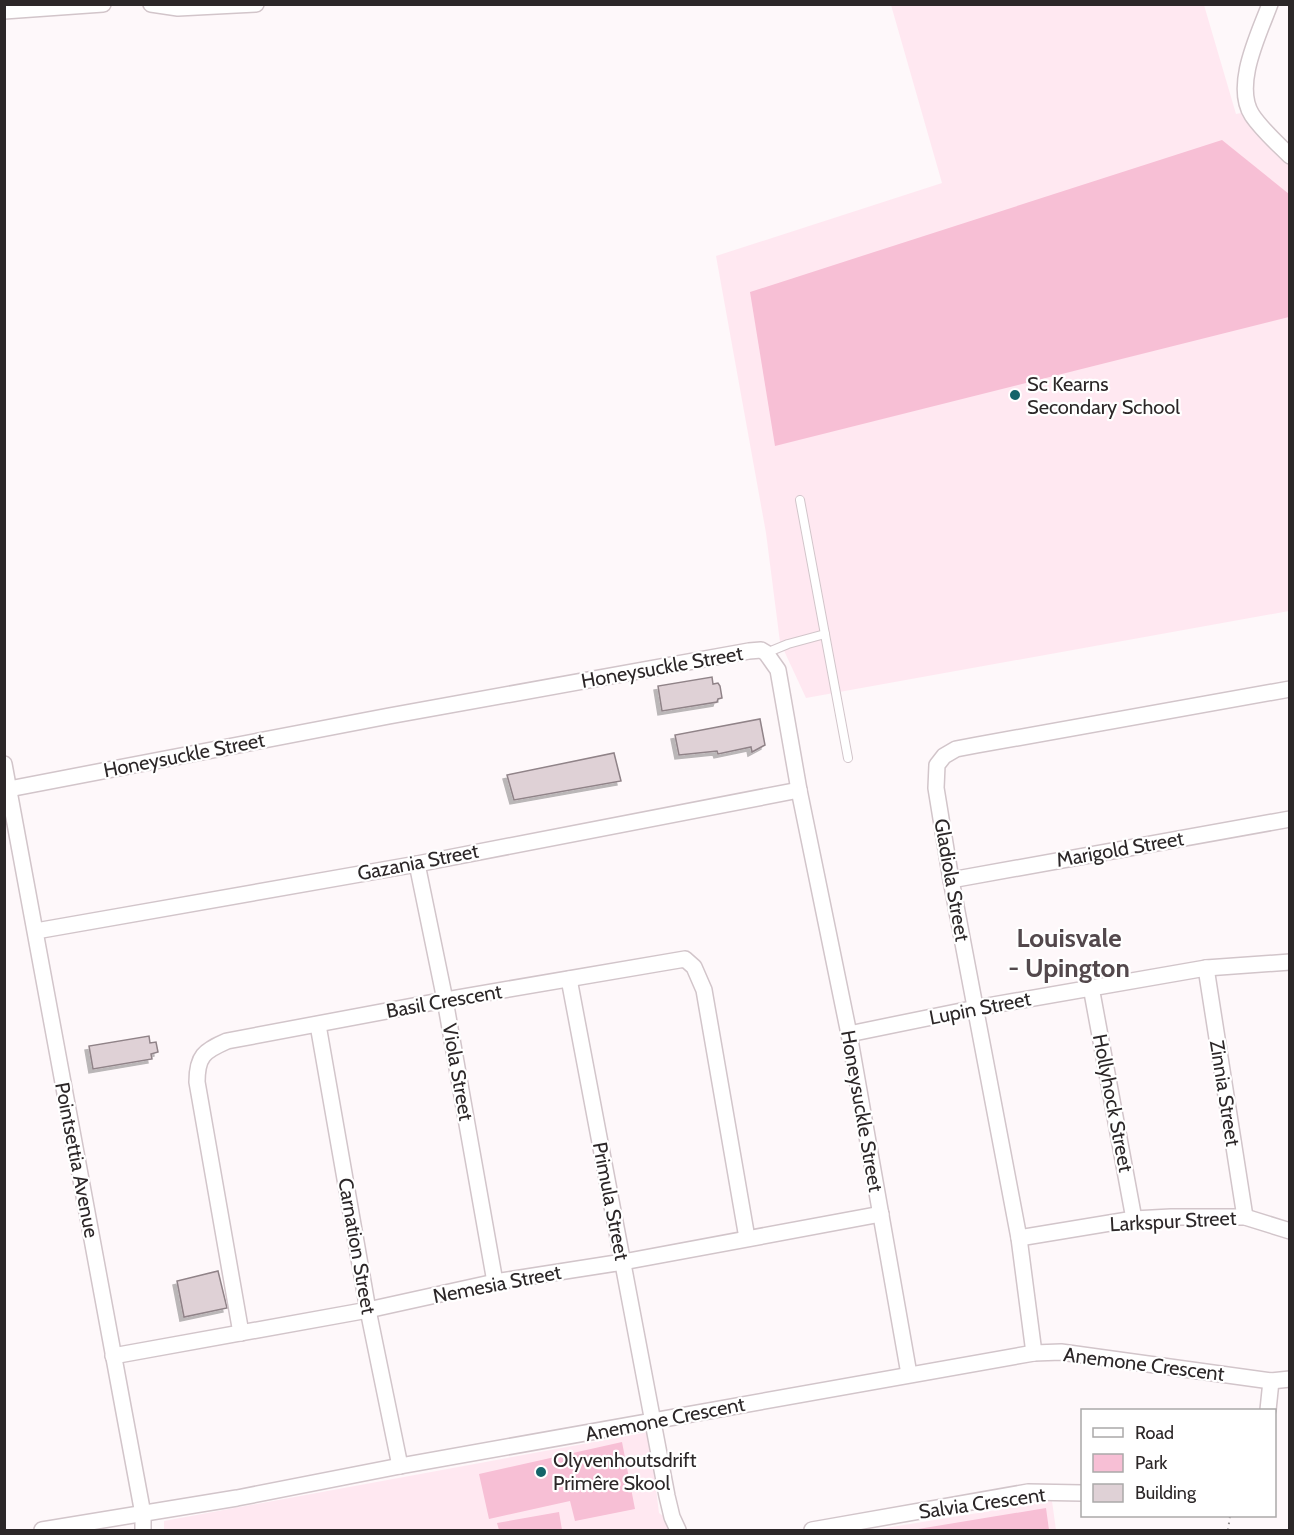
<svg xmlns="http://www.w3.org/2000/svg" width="1294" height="1535" font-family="Cabin,sans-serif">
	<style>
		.built { fill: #ffe8f1 }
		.green { fill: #f7bfd5 }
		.building { fill: #dfd1d6; stroke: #908388; stroke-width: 1.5; filter: url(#shadow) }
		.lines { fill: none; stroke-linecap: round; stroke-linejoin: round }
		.service-casing { stroke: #d2c5ca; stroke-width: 10 }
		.minor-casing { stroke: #d2c5ca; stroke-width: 18 }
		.path { stroke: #8f8a8b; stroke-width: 2; stroke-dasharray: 1.5 4.5; stroke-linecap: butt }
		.service { stroke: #fff; stroke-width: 8 }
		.minor { stroke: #fff; stroke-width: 15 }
		.poi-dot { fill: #146369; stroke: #fff; stroke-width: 2 }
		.labels { text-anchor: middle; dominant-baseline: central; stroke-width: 4.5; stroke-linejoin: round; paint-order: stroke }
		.poi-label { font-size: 20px; fill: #2c2728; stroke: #fff; text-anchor: start }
		.street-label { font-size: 20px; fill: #2c2728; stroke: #fff }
		.district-label { font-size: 26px; font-weight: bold; fill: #53484c; stroke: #fff }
	</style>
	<defs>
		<filter id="shadow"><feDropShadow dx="-4" dy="4" stdDeviation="0" flood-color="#0004"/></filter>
	</defs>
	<rect width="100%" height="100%" fill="#fef8fa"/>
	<g class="built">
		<polygon points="891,5 1204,5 1236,114 1251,111 1289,152 1289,611 806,698 780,642 766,533 716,256 942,183"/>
		<polygon points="649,1432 659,1513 684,1530 164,1530 164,1521"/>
		<polygon points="1052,1501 1056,1530 873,1530"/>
	</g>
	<g class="green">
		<polygon points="1222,140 1289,194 1289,317 775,446 750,292"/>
		<polygon points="622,1442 635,1509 575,1521 570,1501 489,1519 479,1474"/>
		<polygon points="1046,1508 1049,1530 912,1530"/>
		<polygon points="559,1512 562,1530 499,1530 497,1523"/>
	</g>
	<g class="building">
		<polygon points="712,677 713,684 718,683 720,686 722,698 718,699 717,702 662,711 658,686"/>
		<polygon points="760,719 765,745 752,752 751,747 718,754 717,751 679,755 675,735"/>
		<polygon points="614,753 621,781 514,800 507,775"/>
		<polygon points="149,1036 150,1043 156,1042 158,1052 151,1054 152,1059 93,1069 89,1046"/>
		<polygon points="218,1271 227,1308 184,1317 177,1281"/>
	</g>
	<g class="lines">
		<defs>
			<g id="service">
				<polyline points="800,500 848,758"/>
				<polyline points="766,653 788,644 825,634"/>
			</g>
			<g id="minor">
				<polyline points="151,4 178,8 256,4"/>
				<path d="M1270 4C1259 34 1233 85 1252 115 1262 130 1277 143 1290 156"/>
				<polyline points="4,11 103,4"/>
				<polyline points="4,764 124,1412 143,1514 143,1530"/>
				<polyline points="9,789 389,716 749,651 761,650 766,653 778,670 799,790 849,1034 909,1374"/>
				<polyline points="417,864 445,1000 495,1282"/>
				<polyline points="951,880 1290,819"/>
				<polyline points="36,931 417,864 799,790"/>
				<polyline points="1206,968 1245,1217"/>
				<polyline points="569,979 667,1496 672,1517 678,1530"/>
				<polyline points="1091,987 1134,1219"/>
				<polyline points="318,1025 368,1310 400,1466"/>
				<polyline points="849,1034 976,1008 1206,968 1290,962"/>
				<polyline points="1019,1238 1134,1219 1171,1217 1245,1217 1290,1231"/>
				<path d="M241 1333 197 1082C197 1056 204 1051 227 1041L445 1000 685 959 694 967 704 990 747 1238"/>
				<polyline points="1034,1353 1019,1238 951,880 936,788 937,765 944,756 956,749 977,745 1290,689"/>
				<polyline points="113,1356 368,1310 495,1282 623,1262 881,1214"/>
				<polyline points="1268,1410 1271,1381"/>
				<polyline points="42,1530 237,1498 400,1466 1034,1353 1061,1352 1271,1381 1290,1379"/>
				<polyline points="812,1530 1028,1492 1082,1493"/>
			</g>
		</defs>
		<use href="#service" class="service-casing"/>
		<use href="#minor" class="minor-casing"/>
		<polyline class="path" points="1228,1530 1230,1516"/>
		<use href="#service" class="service"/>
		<use href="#minor" class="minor"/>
	</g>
	<g class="poi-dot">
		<circle cx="1015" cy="395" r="6"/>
		<circle cx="541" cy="1472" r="6"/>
	</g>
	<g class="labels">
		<g class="poi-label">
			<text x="1027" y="384">Sc Kearns<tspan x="1027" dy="23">Secondary School</tspan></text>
			<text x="553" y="1460">Olyvenhoutsdrift<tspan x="553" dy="23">Primêre Skool</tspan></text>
		</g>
		<g class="street-label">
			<text transform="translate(662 667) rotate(-10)">Honeysuckle Street</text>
			<text transform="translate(184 755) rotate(-11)">Honeysuckle Street</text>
			<text transform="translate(1120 849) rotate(-10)">Marigold Street</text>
			<text transform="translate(418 862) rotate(-11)">Gazania Street</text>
			<text transform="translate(952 880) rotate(80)">Gladiola Street</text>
			<text transform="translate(444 1001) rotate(-10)">Basil Crescent</text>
			<text transform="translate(980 1008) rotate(-11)">Lupin Street</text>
			<text transform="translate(458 1072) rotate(80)">Viola Street</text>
			<text transform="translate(1225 1093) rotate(81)">Zinnia Street</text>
			<text transform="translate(1113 1103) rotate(79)">Hollyhock Street</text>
			<text transform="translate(862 1111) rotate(80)">Honeysuckle Street</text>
			<text transform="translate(77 1160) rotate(79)">Pointsettia Avenue</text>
			<text transform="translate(611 1201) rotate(79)">Primula Street</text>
			<text transform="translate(1173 1221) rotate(-3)">Larkspur Street</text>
			<text transform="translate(357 1246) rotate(80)">Carnation Street</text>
			<text transform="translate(497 1284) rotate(-11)">Nemesia Street</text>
			<text transform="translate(1144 1364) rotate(7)">Anemone Crescent</text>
			<text transform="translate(665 1419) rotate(-11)">Anemone Crescent</text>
			<text transform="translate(982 1503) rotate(-8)">Salvia Crescent</text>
		</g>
		<g class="district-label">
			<text x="1069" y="938">Louisvale<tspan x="1069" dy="30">- Upington</tspan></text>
		</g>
	</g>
	<rect width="1294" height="1535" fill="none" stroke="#2c2728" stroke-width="12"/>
	<rect x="1081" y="1409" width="195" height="108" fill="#ffffff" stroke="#aba9a9" stroke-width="1.5"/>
	<rect x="1093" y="1428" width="30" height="9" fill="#ffffff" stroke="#aba9a9" stroke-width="1.5"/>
	<text x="1135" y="1439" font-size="18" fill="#2c2728">Road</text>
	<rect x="1093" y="1454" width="30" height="18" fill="#f7bfd5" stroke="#aba9a9" stroke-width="1.5"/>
	<text x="1135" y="1469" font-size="18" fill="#2c2728">Park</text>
	<rect x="1093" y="1484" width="30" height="18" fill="#dfd1d6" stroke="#aba9a9" stroke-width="1.5"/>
	<text x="1135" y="1499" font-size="18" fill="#2c2728">Building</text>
</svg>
